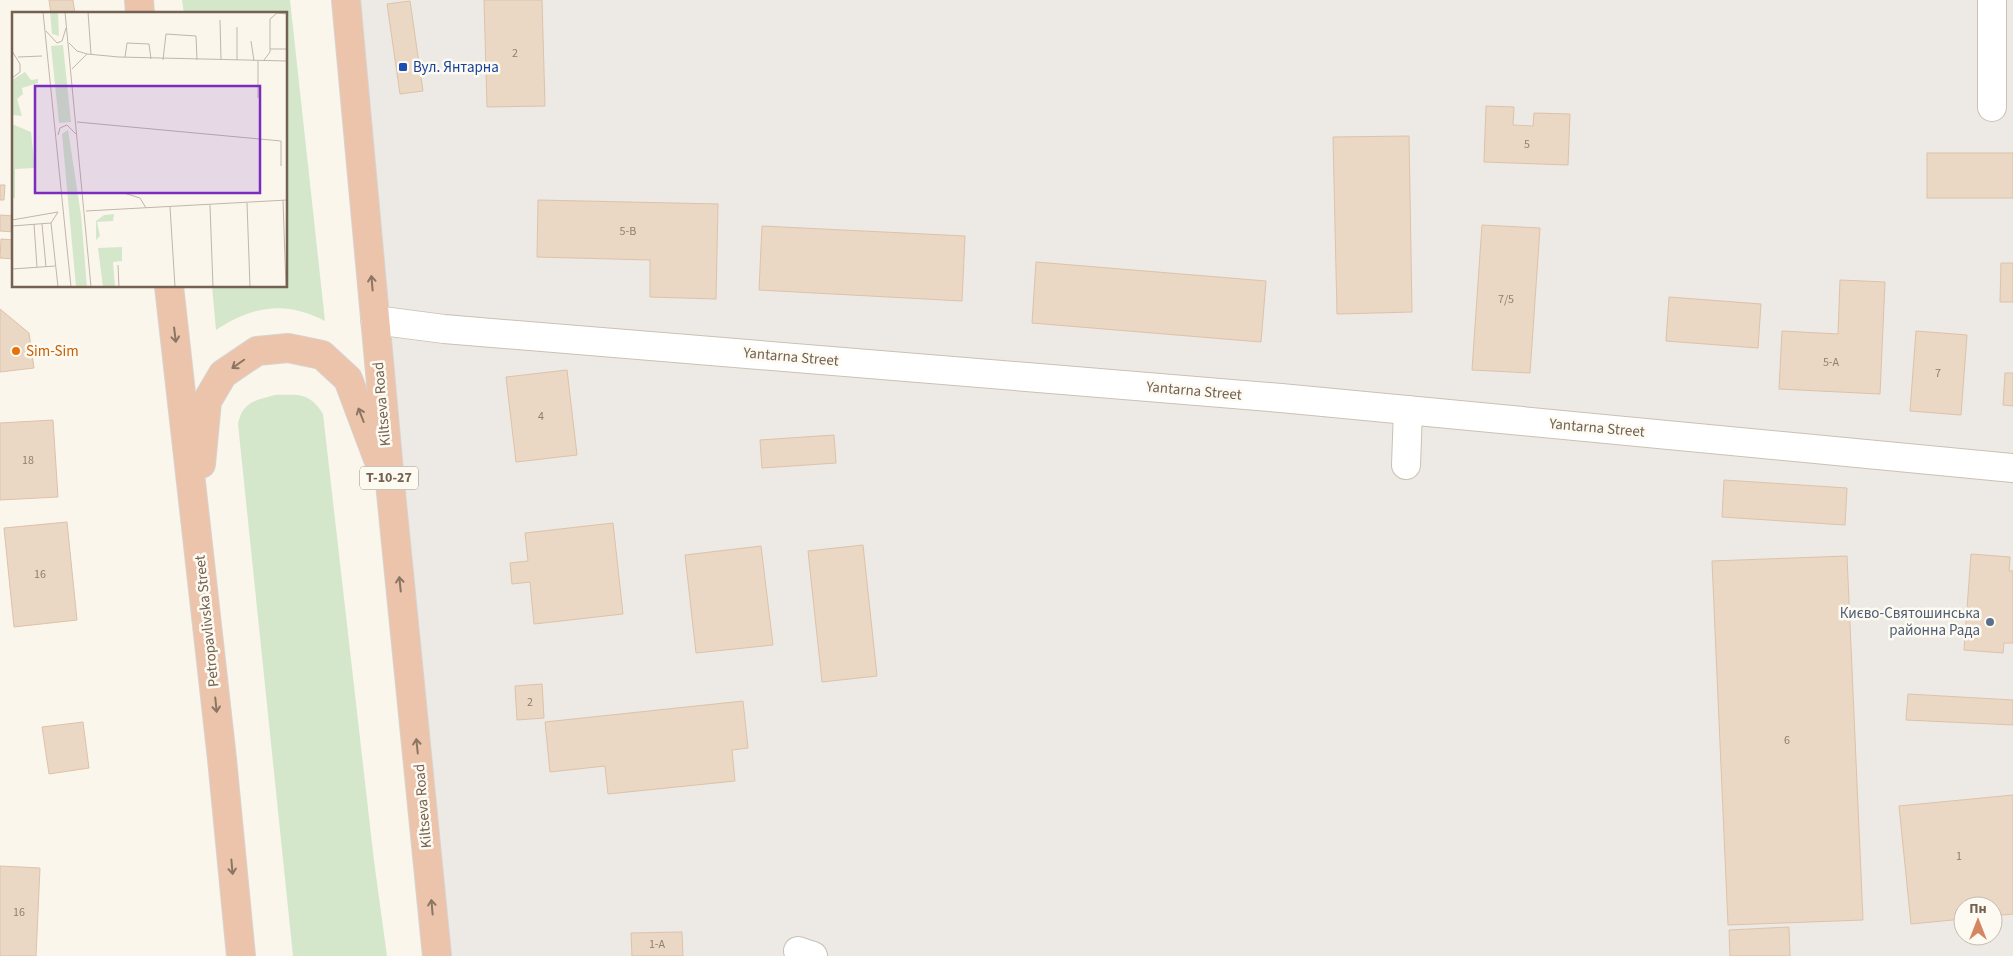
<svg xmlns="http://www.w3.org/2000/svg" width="2013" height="956" font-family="'Source Sans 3',sans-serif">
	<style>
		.industrial { fill: #ede9e4; fill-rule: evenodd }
		.green { fill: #d4e7cb }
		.building { fill: #ead8c5; stroke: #ddc2a9 }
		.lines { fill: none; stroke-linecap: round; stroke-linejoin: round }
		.minor-casing { stroke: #ccc0b3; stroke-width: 30 }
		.highway-casing { stroke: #d8d3ce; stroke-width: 30 }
		.minor { stroke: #fff; stroke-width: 28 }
		.highway { stroke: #ecc3ab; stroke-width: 28 }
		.oneway { stroke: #8b7563 }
		.transit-dot { fill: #1a4fb4; stroke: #fdfaf2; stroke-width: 2 }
		.food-dot { fill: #e8710a; stroke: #fdfaf2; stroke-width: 2 }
		.service-dot { fill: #5c6f8a; stroke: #fdfaf2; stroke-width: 2 }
		.labels { text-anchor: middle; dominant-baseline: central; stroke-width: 5; stroke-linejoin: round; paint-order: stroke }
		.number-label { font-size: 12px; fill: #917f6e }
		.shield { fill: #fdfaf2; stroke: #9c8f81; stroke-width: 1 }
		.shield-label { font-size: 14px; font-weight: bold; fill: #736151 }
		.transit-label { font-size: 15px; fill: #164399; stroke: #fdfaf2; text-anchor: start }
		.food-label { font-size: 15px; fill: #c56008; stroke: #fdfaf2; text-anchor: start }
		.street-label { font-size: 15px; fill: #736151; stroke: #fdfaf2 }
		.service-label { font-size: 15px; fill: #4e5e75; stroke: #fdfaf2; text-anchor: end }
		.inset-road { fill: none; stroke: #c0b6a9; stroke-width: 1 }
		.view { fill: #7b2cbf; fill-opacity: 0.15; stroke: #7b2cbf; stroke-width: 2.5 }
		.inset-edge { fill: none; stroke: #736151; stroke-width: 2.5 }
	</style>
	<rect width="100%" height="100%" fill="#faf6ec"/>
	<path class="industrial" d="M346 0H2013V956H437ZM1963 906H1993V936H1963Z"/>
	<g class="green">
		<path d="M182 0H290L325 321C286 300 252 306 216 330L212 286H286V14H184Z"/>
		<path d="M275 395C299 395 309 392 323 414L374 861 387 956H293L238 424C242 402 256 400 275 395Z"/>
	</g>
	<g class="building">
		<polygon points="49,0 73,0 75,14 51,14"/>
		<polygon points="484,0 542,0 545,106 487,107"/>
		<polygon points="410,1 423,91 400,94 387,4"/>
		<polygon points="1486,106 1514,107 1513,125 1533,126 1534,113 1570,114 1568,165 1484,162"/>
		<polygon points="1409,136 1412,312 1337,314 1333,137"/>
		<rect x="1927" y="153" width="86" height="45"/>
		<polygon points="0,185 5,185 4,200 0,200"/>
		<polygon points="538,200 718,204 716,299 650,297 650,260 537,257"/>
		<polygon points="0,215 14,216 14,232 0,231"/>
		<polygon points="1482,225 1540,228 1530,373 1472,370"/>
		<polygon points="762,226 965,236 962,301 759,290"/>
		<polygon points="1,239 14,240 14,259 0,258"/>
		<polygon points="1036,262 1266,281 1261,342 1032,323"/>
		<polygon points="2001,263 2013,263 2013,302 2000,302"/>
		<polygon points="1840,280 1885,282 1880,394 1779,389 1782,331 1838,334"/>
		<polygon points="1669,297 1761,304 1758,348 1666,341"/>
		<polygon points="0,309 29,333 34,368 0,372"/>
		<polygon points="1916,331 1967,335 1961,415 1910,411"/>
		<polygon points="567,370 577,455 516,462 506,377"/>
		<polygon points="2005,373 2013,373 2013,406 2003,405"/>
		<polygon points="53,420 58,497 0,500 0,423"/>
		<polygon points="834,435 836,463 762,468 760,440"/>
		<polygon points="1724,480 1847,488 1845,525 1722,517"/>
		<polygon points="67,522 77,620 14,627 4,528"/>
		<polygon points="613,523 623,614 534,624 530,582 512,584 510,563 528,561 525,533"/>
		<polygon points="863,545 877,676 822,682 808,551"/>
		<polygon points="761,546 773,645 696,653 685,555"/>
		<polygon points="1971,554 2010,557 2009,571 2013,571 2013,643 2004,643 2003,653 1964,650"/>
		<polygon points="1847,556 1863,920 1728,925 1712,561"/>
		<polygon points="542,684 544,718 517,720 515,686"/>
		<polygon points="1908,694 2013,700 2013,725 1906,720"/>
		<polygon points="743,701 748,748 732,750 735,781 608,794 605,766 550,772 545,722"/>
		<polygon points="83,722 89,768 49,774 42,727"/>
		<polygon points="2013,795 2013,914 1993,916 1993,906 1963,906 1963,919 1911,924 1899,806"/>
		<polygon points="0,866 40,868 36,956 0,956"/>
		<polygon points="1789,927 1790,956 1730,956 1729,930"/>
		<polygon points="682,932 683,956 632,956 631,933"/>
	</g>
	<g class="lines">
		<defs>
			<g id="minor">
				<polyline points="1992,107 1992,0"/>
				<polyline points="375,320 444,329 1281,398 2013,468"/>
				<polyline points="1406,465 1408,410"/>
				<polyline points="798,951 813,956"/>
			</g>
			<g id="highway">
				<polyline points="139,0 140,14"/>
				<polyline points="346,0 391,493 437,956"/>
				<polyline points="169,286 222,759 241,956"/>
				<polyline points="201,464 207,401 223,374 257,351 288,348 322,355 348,379 378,459"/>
			</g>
		</defs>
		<use href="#minor" class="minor-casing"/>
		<use href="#highway" class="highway-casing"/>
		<use href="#minor" class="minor"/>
		<use href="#highway" class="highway"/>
	</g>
	<defs><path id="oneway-shaft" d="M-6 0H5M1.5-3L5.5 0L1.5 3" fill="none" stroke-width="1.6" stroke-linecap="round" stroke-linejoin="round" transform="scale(1.25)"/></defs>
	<g class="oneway">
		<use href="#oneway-shaft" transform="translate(372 283) rotate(-95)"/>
		<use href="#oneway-shaft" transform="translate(175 335) rotate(83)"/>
		<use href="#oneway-shaft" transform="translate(238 364) rotate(145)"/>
		<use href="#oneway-shaft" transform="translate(361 415) rotate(-111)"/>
		<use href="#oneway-shaft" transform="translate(400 584) rotate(-96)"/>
		<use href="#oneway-shaft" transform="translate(216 705) rotate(84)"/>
		<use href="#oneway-shaft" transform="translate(417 746) rotate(-96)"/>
		<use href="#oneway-shaft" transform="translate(232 867) rotate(85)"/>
		<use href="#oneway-shaft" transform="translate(432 907) rotate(-95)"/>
	</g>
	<rect class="transit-dot" x="398" y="62" width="10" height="10" rx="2.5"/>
	<circle class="food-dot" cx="16" cy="351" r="5"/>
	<circle class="service-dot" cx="1990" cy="622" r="5"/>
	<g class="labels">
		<g class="number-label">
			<text x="515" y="53">2</text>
			<text x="1527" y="144">5</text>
			<text x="628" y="231">5-В</text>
			<text x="1506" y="299">7/5</text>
			<text x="1831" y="362">5-А</text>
			<text x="1938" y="373">7</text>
			<text x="541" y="416">4</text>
			<text x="28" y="460">18</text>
			<text x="40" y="574">16</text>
			<text x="530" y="702">2</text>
			<text x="1787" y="740">6</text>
			<text x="1959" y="856">1</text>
			<text x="19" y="912">16</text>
			<text x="657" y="944">1-А</text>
		</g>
		<rect class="shield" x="360" y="466.5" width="58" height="23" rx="4"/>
		<g class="shield-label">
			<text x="389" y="478">Т-10-27</text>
		</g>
		<g class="transit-label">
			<text x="413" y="67">Вул. Янтарна</text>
		</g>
		<g class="food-label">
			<text x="26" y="351">Sim-Sim</text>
		</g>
		<g class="street-label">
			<text transform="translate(791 357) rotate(5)">Yantarna Street</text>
			<text transform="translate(1194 391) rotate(5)">Yantarna Street</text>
			<text transform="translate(382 404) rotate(-95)">Kiltseva Road</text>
			<text transform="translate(1597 428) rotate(5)">Yantarna Street</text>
			<text transform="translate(207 621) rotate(-96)">Petropavlivska Street</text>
			<text transform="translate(423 806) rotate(-95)">Kiltseva Road</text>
		</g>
		<g class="service-label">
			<text x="1980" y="613">Києво-Святошинська<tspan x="1980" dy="17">районна Рада</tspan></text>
		</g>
	</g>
	<g transform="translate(12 12)">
		<rect width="275" height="275" fill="#faf6ec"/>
		<path d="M38 0H46L47 24 40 22ZM51 33 59 110 47 111 39 34ZM13 60 19 68 26 67V71L10 76 11 82 5 87 10 104 0 103V68ZM0 112 19 120 23 156 3 157V186H0ZM56 118 69 203 75 275H64L50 122ZM102 202 101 209 85 210 88 224 84 228V209L92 203ZM110 235V249L101 250 103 275H91L86 236Z" fill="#d4e7cb"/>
		<path class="inset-road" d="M31 0 59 275M53 0 79 275M76 0 79 42M208 8 209 48M34 19 45 31 50 29 54 16M239 29 242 49M57 31 65 39 75 42 107 45 275 49M258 37H275M0 39 8 52V60L0 66M6 45 30 44M113 45 115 31 137 32 139 47M151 48 154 22 184 24 185 48M225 48V15M252 48 258 40V7L265 1 275 2M246 49V86M60 57 75 42M65 110 269 129V154M46 123 48 116 55 113 64 122M112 181 128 186 134 196M271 188 274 275M235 191 238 275M198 193 201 275M158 195 163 275M74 199 275 188M46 200 39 211 46 275M0 208 46 200M22 212 25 255M30 212 34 255M0 214 39 211M106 253 107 275M0 257 43 254"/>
		<path class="view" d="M23 74H248V181H23Z"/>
		<rect width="275" height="275" class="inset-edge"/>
	</g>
	<g transform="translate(1978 921)"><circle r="24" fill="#fdfaf2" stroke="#c6bdb2"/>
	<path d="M0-4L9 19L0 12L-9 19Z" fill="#d48661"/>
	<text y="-8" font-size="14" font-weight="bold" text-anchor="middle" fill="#736151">Пн</text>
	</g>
</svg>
